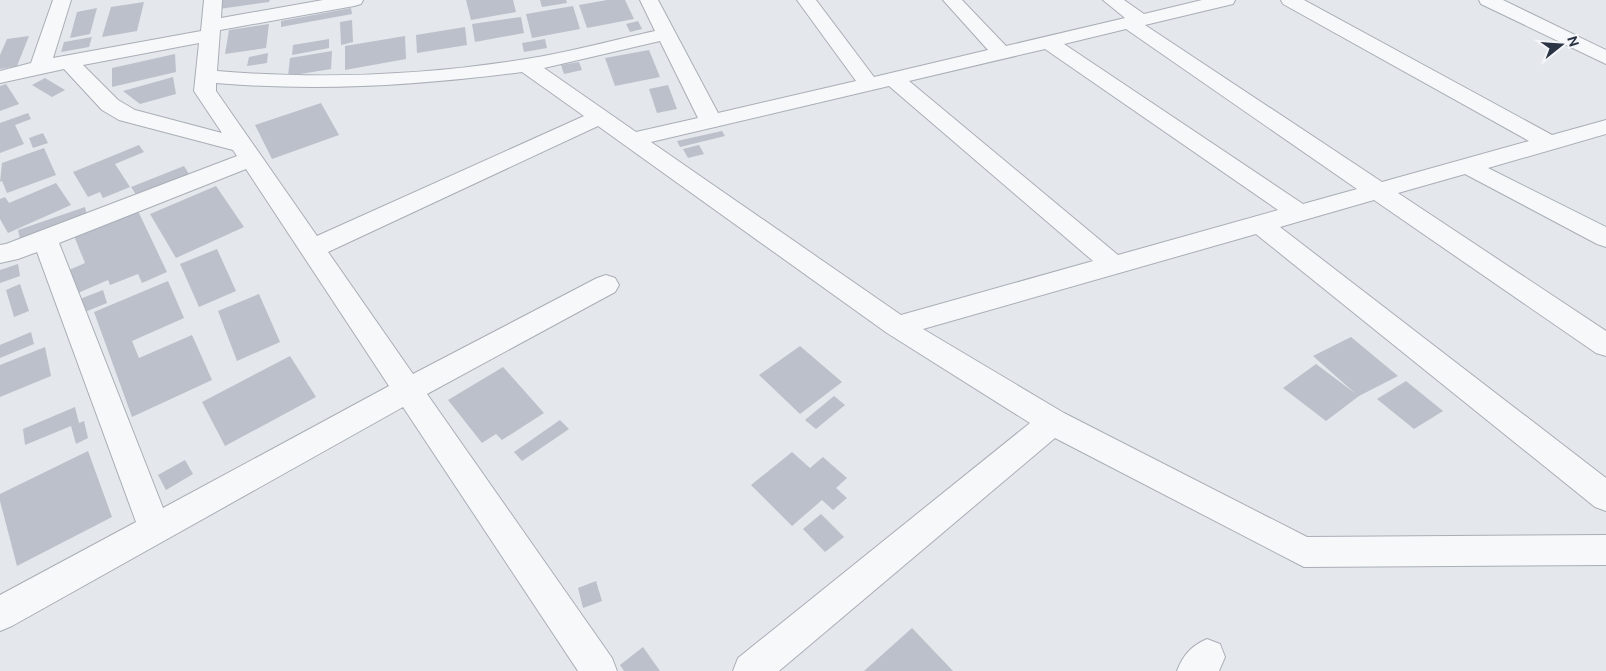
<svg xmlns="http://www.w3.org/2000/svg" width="1606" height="671" font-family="Ubuntu,sans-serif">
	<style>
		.building { fill: #bbc0ca }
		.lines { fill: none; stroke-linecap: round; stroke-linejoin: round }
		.street-casing { stroke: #a9aeb7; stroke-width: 2 }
		.street { fill: #f7f8fa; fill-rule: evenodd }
	</style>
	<rect width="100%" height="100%" fill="#e4e7ec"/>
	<g class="building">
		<polygon points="221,0 270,0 269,2 219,9"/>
		<polygon points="466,0 513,0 516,12 471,20"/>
		<polygon points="540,0 566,0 567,3 542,7"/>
		<polygon points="607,0 625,0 634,19 587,28 579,5"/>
		<polygon points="144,2 137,31 102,37 111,7"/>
		<polygon points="573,6 580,29 532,38 526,14"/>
		<polygon points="97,8 90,34 70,38 77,12"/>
		<polygon points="351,8 352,14 281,27 281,21"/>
		<polygon points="521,17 524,33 475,42 472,24"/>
		<polygon points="352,20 353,42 341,45 340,22"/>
		<polygon points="638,21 642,29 630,32 626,24"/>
		<polygon points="269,24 266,48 225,54 229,30"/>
		<polygon points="465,27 467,45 417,53 416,35"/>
		<polygon points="29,36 17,66 0,69 0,55 7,39"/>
		<polygon points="405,36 406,59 345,70 345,46"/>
		<polygon points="92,37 89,47 61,52 64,42"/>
		<polygon points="329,39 329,48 292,55 293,45"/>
		<polygon points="545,39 547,48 524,52 522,43"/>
		<polygon points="649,50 660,77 615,86 605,58"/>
		<polygon points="332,51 331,69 288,76 290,58"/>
		<polygon points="268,53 267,63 247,66 249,57"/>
		<polygon points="175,54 176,72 112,87 112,68"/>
		<polygon points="579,62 582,70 564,74 561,65"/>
		<polygon points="173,77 176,94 140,104 123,91"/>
		<polygon points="45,78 65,90 52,97 32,85"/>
		<polygon points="6,84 19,104 0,111 0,86"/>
		<polygon points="668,85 677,109 657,113 649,89"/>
		<polygon points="321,103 339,135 272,159 255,125"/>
		<polygon points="28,113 31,119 15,125 24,144 0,153 0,123"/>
		<polygon points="722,131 725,136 680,147 677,141"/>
		<polygon points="43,133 48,143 33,148 29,138"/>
		<polygon points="139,145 144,152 115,164 130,187 103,198 100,192 88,197 73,172"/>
		<polygon points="699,145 704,154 688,158 683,149"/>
		<polygon points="44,148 56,175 7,193 2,181 0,182 2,163"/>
		<polygon points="184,166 189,174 137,196 131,187"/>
		<polygon points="56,183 71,205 8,233 0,219 0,199 5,197 9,203"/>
		<polygon points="216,186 244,227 176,258 150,214"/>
		<polygon points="85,207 87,216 20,239 18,230"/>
		<polygon points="138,211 167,272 142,283 138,274 110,285 108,280 78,293 69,270 85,263 74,236"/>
		<polygon points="217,249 236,291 199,307 180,264"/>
		<polygon points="18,264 20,276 0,283 0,270"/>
		<polygon points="168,281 184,318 132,341 139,358 192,335 212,380 132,417 94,312"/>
		<polygon points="20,284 29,311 14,317 6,290"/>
		<polygon points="103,290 107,303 75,316 72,302"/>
		<polygon points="259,294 280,342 237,361 218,311"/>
		<polygon points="31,332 34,344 0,358 0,345"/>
		<polygon points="1351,337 1398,376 1359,396 1326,421 1283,388 1316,364 1356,394 1313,356"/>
		<polygon points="800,346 842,382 800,414 759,375"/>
		<polygon points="45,347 51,376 0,397 0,365"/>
		<polygon points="290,356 316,397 225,446 202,402"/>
		<polygon points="503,367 544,413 502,440 496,434 482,443 448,400"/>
		<polygon points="1406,381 1443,411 1414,429 1377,399"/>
		<polygon points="834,396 845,405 816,429 805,420"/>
		<polygon points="75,407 79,423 84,421 88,438 76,444 71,426 25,445 23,429"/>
		<polygon points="560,420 569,429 522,461 514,452"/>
		<polygon points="88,451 112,517 17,566 0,501 0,494"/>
		<polygon points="792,452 810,468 823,457 847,478 836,488 847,498 833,510 822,500 792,526 751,485"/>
		<polygon points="185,460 193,474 166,490 158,475"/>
		<polygon points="821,514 844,537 825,552 803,529"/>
		<polygon points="596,581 602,601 583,608 578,588"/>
		<polygon points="912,628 953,671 864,671"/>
		<polygon points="643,647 660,671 624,671 620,665"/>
	</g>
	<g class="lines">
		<defs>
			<g id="street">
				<path d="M53 0H71L53 58 201 31 204 0H222L221 18 323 0H363L361 4 354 6 220 30 217 71C325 80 437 75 544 56 581 49 618 39 655 31L640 0H658L718 113 856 81 797 0H816L874 77 988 50 943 0H962L1006 46 1125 18 1103 0H1124L1144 14 1202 0H1235L1233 4 1145 25 1382 182 1529 141 1283 4 1281 0H1304L1552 135 1606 120V134L1488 168 1606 227V247L1597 244 1465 174 1398 193 1606 331V356L1596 353 1374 200 1280 227 1606 478V511L1595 507 1256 234 923 329 1064 413 1307 537 1606 535V565L1304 567 1055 438 779 671H733L738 658 1030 423 887 333 598 126 328 252 413 374 597 278 606 275 615 278 619 285 615 292 427 394 612 658 617 671H578L403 407 12 626 0 631V595L136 522 37 252 18 259 0 263V245L6 244 237 156 233 150 119 120 102 110 64 69 0 83V71L31 63ZM1126 29 1357 189 1303 204 1064 44ZM660 41 698 118 636 132 544 68ZM199 43 194 91 222 133 135 110 118 100 83 65ZM1045 49 1278 210 1118 255 909 81ZM522 72 584 116 317 236 216 91V83C319 92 420 85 522 72ZM889 86 1093 261 901 315 651 142ZM246 169 389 386 163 508 59 243Z"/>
				<polygon points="1479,0 1503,0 1606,50 1606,64 1481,4"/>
				<path d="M1207 639 1220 644 1225 657 1219 671H1177C1183 655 1191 646 1207 639Z"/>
			</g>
		</defs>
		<use href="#street" class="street-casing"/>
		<use href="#street" class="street"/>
	</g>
	<g transform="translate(1561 45) rotate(73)" stroke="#f4f6f9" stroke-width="4" paint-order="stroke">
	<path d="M0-4L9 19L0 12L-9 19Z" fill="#2b3445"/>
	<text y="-8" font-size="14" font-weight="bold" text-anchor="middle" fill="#2b3445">N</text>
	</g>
</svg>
